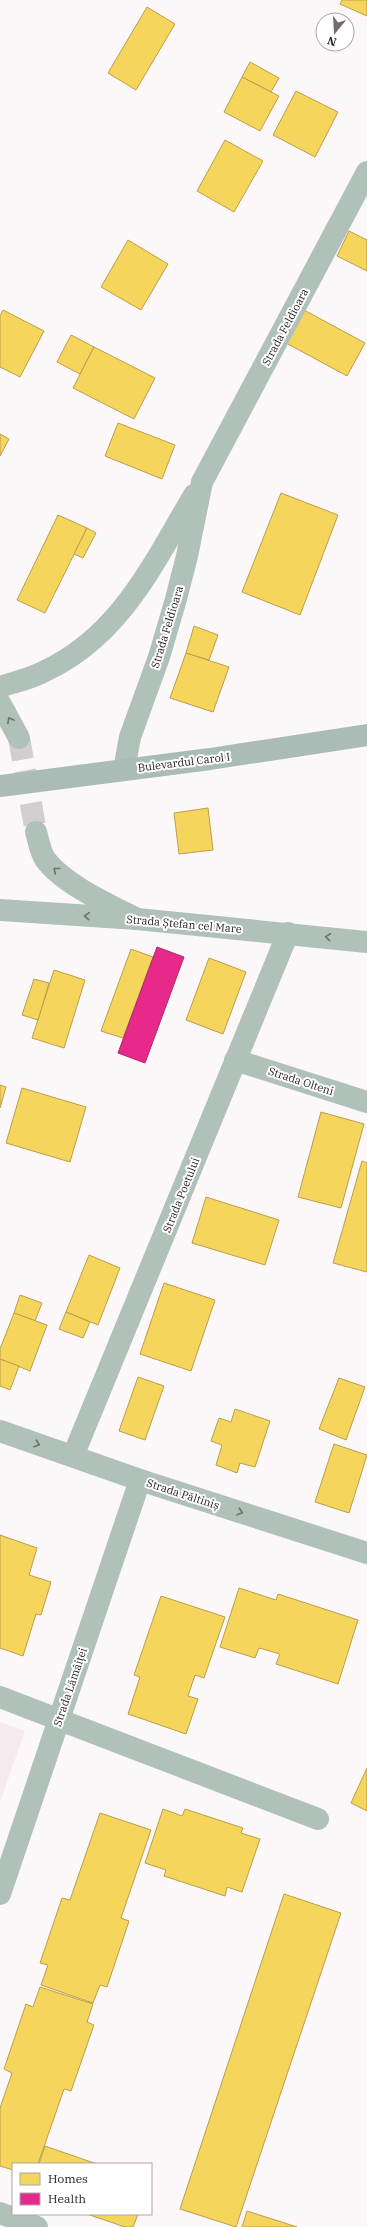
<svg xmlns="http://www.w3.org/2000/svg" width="367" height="2227" font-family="'IBM Plex Serif',serif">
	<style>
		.built { fill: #f7eaef }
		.homes { fill: #f6d55c; stroke: #b99f4c }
		.health { fill: #e7298a; stroke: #af276c }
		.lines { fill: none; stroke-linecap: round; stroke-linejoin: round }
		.minor-tunnel { stroke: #d2cdcf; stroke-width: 22; stroke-dasharray: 22 11; stroke-linecap: butt }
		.minor { stroke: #b0c1b9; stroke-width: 22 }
		.tertiary { stroke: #b0c1b9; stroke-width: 22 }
		.secondary { stroke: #aabcb5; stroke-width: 22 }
		.oneway { stroke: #6e716f }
		.labels { text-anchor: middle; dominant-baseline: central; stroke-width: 4; stroke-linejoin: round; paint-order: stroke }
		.street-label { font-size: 11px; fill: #2b2125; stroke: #fff }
	</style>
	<rect width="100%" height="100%" fill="#fcf8fa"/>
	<polygon class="built" points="0,1722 25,1731 0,1802"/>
	<g class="homes">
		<polygon points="342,0 367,0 367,16 340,4"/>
		<polygon points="147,7 175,24 136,90 108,73"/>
		<polygon points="250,62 279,78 271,92 242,77"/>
		<polygon points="242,77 279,96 260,131 224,112"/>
		<polygon points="296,91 338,112 315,157 273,135"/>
		<polygon points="225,140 263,161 234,212 197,191"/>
		<polygon points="349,231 367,240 367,271 337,256"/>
		<polygon points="128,240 168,264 141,310 101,287"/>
		<polygon points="3,310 44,331 20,377 0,367 0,316"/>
		<polygon points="304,310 365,343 347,376 286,343"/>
		<polygon points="71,335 94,347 80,374 57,362"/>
		<polygon points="94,347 155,378 134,419 73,388"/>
		<polygon points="118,423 175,445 162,479 105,456"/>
		<polygon points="0,434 9,439 0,456"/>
		<polygon points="281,493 338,515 300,615 242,592"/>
		<polygon points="58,515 87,528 45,613 17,600"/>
		<polygon points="87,528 96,533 83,558 74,554"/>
		<polygon points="194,626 218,635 209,660 186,653"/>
		<polygon points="186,653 229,667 213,712 170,698"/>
		<polygon points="208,808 213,850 179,854 174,813"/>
		<polygon points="131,949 153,957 123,1038 101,1031"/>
		<polygon points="209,958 246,972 223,1034 186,1020"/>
		<polygon points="54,970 85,980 64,1048 32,1038"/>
		<polygon points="34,979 49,983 38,1020 22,1015"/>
		<polygon points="0,1085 6,1087 0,1108"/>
		<polygon points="22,1088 86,1107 70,1162 6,1143"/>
		<polygon points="321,1112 364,1124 341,1208 298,1197"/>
		<polygon points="362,1161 367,1163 367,1272 333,1263"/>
		<polygon points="206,1197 279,1220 265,1265 192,1243"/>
		<polygon points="89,1255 120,1268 98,1325 66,1312"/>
		<polygon points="164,1283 215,1300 191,1371 140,1354"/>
		<polygon points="20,1295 42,1303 35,1321 14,1313"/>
		<polygon points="66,1312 90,1322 83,1338 59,1329"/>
		<polygon points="14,1313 47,1325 30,1371 0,1359 0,1349"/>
		<polygon points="0,1359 19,1366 10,1390 0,1386"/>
		<polygon points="138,1377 164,1386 145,1440 119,1431"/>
		<polygon points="339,1378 365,1387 346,1440 319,1429"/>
		<polygon points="235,1409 270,1421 255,1467 240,1463 237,1473 216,1465 222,1445 211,1441 219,1418 231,1422"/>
		<polygon points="334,1444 367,1455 349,1513 315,1502"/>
		<polygon points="0,1535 37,1548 29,1575 51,1582 41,1615 36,1614 23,1656 0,1648"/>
		<polygon points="239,1588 276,1600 278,1594 358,1620 338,1684 276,1664 280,1654 259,1648 255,1658 220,1647"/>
		<polygon points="161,1596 225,1617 204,1678 195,1675 188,1696 198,1699 186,1734 128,1714 140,1677 134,1675"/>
		<polygon points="367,1768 367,1811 351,1803"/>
		<polygon points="163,1809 182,1816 185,1809 243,1828 241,1833 260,1839 242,1892 227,1887 225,1896 164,1876 166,1870 145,1863"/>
		<polygon points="100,1813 151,1830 121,1918 129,1921 107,1987 100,1985 93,2003 41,1985 48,1965 40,1963 62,1898 70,1900"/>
		<polygon points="284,1894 341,1913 236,2227 180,2209"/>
		<polygon points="40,1987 93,2004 87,2022 94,2025 71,2091 64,2089 38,2164 13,2164 13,2170 0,2166 0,2108 12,2073 4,2069 26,2004 33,2007"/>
		<polygon points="45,2146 97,2164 39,2164"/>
		<polygon points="247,2211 297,2227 242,2227"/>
		<polygon points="87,2214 138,2214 133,2227 125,2227"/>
	</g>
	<polygon class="health" points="157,947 184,957 145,1063 118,1053"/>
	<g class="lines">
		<polyline class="minor-tunnel" points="19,738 36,832"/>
		<g class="minor">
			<path d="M0 687C14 682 30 679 43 672 120 637 153 564 194 495"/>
			<polyline points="0,703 19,738"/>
			<polyline points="124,770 130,737 159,657 176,599 187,556 202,482 367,172"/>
			<path d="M36 832C39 842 40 851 45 859 63 884 110 905 137 919"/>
			<polyline points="235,1060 367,1102"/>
			<polyline points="73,1456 288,933"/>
			<polyline points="0,1697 318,1819"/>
			<polyline points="0,1894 140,1480"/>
			<polyline points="0,2213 37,2227"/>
		</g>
		<g class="tertiary">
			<polyline points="0,910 137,919 367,942"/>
			<polyline points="0,1431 140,1480 367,1553"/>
		</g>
		<polyline class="secondary" points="0,786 210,759 367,735"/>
	</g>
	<defs><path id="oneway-chevron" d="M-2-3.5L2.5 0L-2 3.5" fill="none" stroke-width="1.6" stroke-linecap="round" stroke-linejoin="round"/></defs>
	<g class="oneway">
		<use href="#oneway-chevron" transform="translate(10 720) rotate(-118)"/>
		<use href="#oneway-chevron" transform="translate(56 870) rotate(-141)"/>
		<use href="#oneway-chevron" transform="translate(87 916) rotate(-176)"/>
		<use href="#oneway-chevron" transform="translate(328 937) rotate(-174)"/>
		<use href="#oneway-chevron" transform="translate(37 1444) rotate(19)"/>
		<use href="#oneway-chevron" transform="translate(240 1512) rotate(18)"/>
	</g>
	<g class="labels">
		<g class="street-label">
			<text transform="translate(285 327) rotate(-62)">Strada Feldioara</text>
			<text transform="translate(167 627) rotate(-73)">Strada Feldioara</text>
			<text transform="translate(184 762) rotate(-7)">Bulevardul Carol I</text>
			<text transform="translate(184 924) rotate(5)">Strada Ștefan cel Mare</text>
			<text transform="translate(301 1081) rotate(18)">Strada Olteni</text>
			<text transform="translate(181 1195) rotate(-68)">Strada Poetului</text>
			<text transform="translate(183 1494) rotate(18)">Strada Păltiniș</text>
			<text transform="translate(70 1687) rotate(-71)">Strada Lămâiței</text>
		</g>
	</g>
	<rect x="12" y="2163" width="140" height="52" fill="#ffffff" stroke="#aaa6a8"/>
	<rect x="20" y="2173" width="20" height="12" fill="#f6d55c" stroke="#aaa6a8"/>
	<text x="48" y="2183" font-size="12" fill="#2b2125">Homes</text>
	<rect x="20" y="2193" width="20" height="12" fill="#e7298a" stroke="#aaa6a8"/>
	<text x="48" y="2203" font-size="12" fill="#2b2125">Health</text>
	<g transform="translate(335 32) rotate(198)"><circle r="19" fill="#ffffff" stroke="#aaa6a8"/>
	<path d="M0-3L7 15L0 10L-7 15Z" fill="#746c70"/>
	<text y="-6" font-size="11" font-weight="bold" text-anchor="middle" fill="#2b2125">N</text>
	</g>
</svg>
